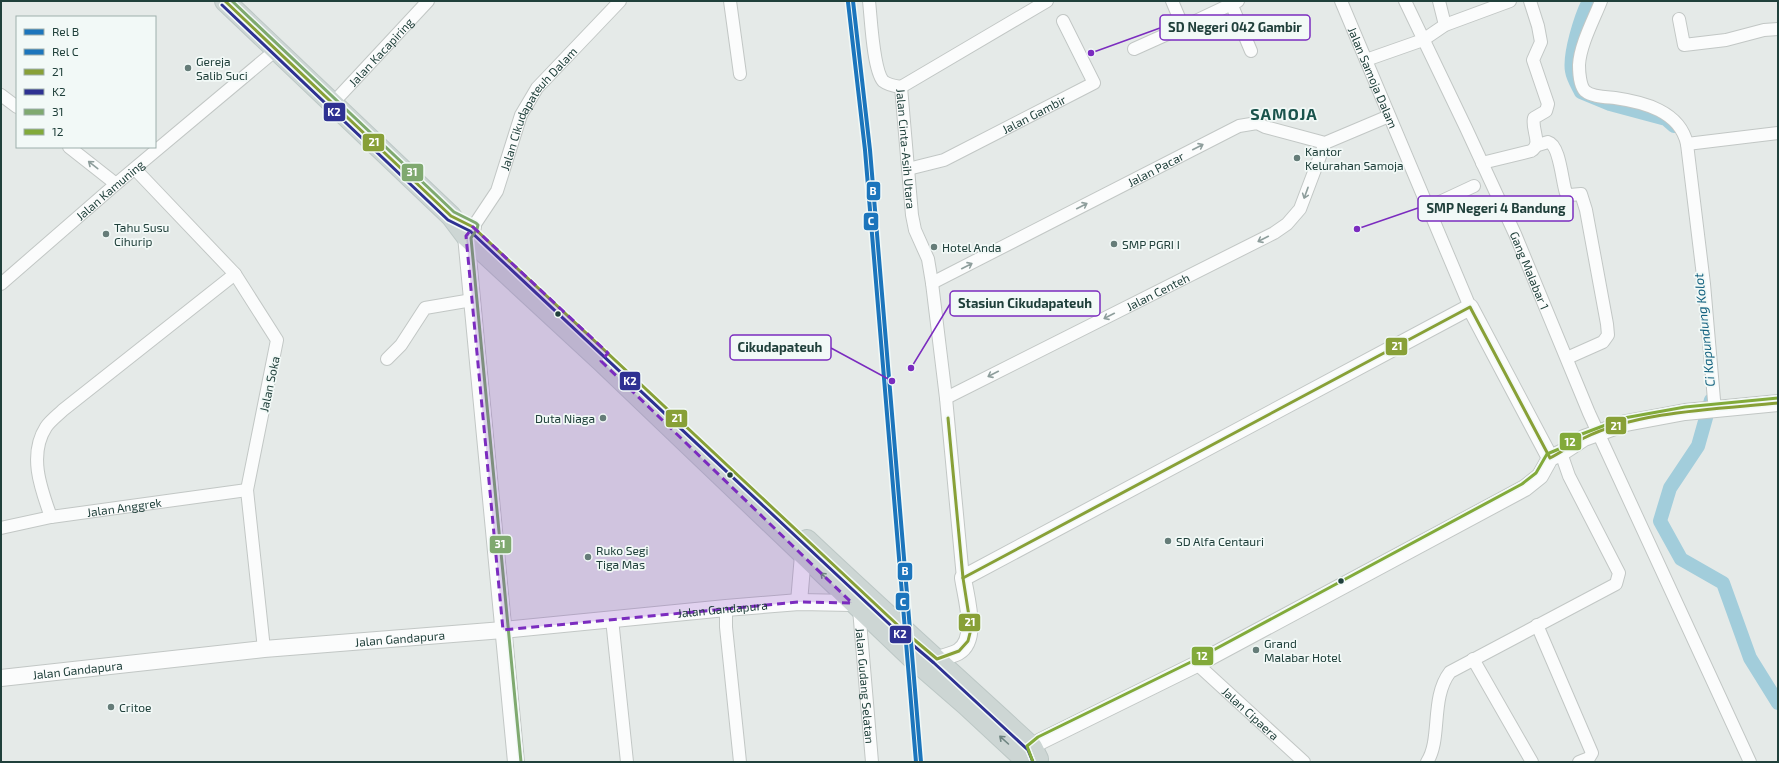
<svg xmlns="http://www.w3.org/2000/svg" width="1779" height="763" font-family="'Exo 2',sans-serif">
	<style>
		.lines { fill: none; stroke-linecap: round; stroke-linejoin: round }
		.canal { stroke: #a2cddb; stroke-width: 14 }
		.minor-casing { stroke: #c2c7c5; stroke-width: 14 }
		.tertiary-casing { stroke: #c2c7c5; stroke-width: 18 }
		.primary-casing { stroke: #bcc7c5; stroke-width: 22 }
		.minor { stroke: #fbfcfc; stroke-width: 12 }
		.tertiary { stroke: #fbfcfc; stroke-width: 16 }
		.primary { stroke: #cdd6d4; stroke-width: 20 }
		.bus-1-casing { stroke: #f2f9f7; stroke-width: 6 }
		.bus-2-casing { stroke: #f2f9f7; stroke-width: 6 }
		.bus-3-casing { stroke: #f2f9f7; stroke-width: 6 }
		.bus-4-casing { stroke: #f2f9f7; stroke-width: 6 }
		.bus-1 { stroke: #88a037; stroke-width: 3 }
		.bus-2 { stroke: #2e3192; stroke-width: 3 }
		.bus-3 { stroke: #7fa96f; stroke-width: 3 }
		.bus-4 { stroke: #82aa3a; stroke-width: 3 }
		.rail-1-casing { stroke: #f2f9f7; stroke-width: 7 }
		.rail-2-casing { stroke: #f2f9f7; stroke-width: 7 }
		.rail-1 { stroke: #1c75bc; stroke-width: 4 }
		.rail-2 { stroke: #1c75bc; stroke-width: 4 }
		.oneway { stroke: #8e9e9c }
		.oneway2 { stroke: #6e8480 }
		.marked { fill: #7b2cbf; fill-opacity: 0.2; stroke: #7b2cbf; stroke-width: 3; stroke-dasharray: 8 5; stroke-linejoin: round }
		.poi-dot { fill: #657c78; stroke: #f2f9f7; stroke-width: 1.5 }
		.bus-dot { fill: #20403b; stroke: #f2f9f7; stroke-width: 1.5 }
		.labels { text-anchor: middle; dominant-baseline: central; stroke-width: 3.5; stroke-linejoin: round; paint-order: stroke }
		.street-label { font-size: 12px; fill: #20403b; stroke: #f2f9f7 }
		.poi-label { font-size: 12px; fill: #20403b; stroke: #f2f9f7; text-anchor: start }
		.water-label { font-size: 13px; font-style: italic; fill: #156380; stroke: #f2f9f7 }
		.district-label { font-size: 16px; font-weight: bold; letter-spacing: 1px; fill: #1a534c; stroke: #f2f9f7 }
		.leader { fill: none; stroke: #7b2cbf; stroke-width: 1.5 }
		.callout-dot { fill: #7b2cbf; stroke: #f2f9f7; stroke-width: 1.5 }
		.callout { fill: #f2f9f7; stroke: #7b2cbf; stroke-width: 1.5 }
		.callout-label { font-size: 13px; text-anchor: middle; font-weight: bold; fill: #20403b }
		.line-badge { stroke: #f2f9f7; stroke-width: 1.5 }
		.badge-label { font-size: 11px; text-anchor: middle; font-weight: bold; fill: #fff }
	</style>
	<rect width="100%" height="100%" fill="#e5eae8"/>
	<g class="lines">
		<g class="canal">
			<path d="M1589 1C1581 16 1569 55 1572 71 1573 78 1578 86 1581 92L1610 104 1666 119 1674 126"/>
			<polyline points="1711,400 1698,446 1670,488 1660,521 1681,559 1723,583 1750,658 1778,703"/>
		</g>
		<defs>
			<g id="minor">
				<polyline points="730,1 740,74"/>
				<path d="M869 1C871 18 873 69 883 81 888 85 894 86 901 87"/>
				<polyline points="1172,1 1183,27 1238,1"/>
				<polyline points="1230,1 1251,51"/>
				<path id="s1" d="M1341 1 1470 307"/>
				<path id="s2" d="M1405 1 1466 128 1515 234 1589 413 1750 762"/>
				<polyline points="1439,1 1445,25"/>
				<path d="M1601 1C1594 19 1580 45 1579 65 1579 72 1580 86 1585 91 1592 97 1605 97 1615 98 1643 102 1680 111 1687 144L1778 133"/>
				<polyline points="1679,19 1684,45 1726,40 1764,30 1778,29"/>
				<polyline points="1134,49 1183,27"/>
				<polyline points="1366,60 1423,40 1445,25 1510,1"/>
				<path id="s3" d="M901 87 912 215 915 230 928 259 932 283 946 398 963 578"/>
				<polyline points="901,87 1047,1"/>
				<polyline points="1,95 17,107"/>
				<path id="s4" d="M333 103 428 1"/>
				<polyline points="1687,144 1704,284 1714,400 1716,408"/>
				<path d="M1538 145 1548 142C1560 145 1562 182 1566 193L1570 195 1581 194 1586 210 1607 324 1608 335 1603 342 1567 358"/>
				<polyline points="69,147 116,184"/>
				<path d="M1482 163 1531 151C1543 144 1531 130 1534 118L1546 111 1548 104 1533 60 1541 42 1538 26 1530 1"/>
				<polyline points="135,169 235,274 277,340 247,490 264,649"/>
				<path id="s5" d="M908 169 944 160 1094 83 1063 21"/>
				<polyline points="1429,207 1474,186"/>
				<path id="s6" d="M473 227 497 191 521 115 537 88 620 1"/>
				<path id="s7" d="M932 283 1239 126 1257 123 1265 127 1325 143 1389 116"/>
				<path id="s8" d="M1 284 116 184 276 50"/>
				<polyline points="387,359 401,345 425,308 472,300"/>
				<path id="s9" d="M946 398 1274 233 1287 224 1300 209 1325 143"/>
				<path d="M51 517C41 489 28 455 46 427 50 421 58 415 63 410L235 274"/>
				<path id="s10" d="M1 528 51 517 247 490"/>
				<polyline points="726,608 726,627 740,762"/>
				<path id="s11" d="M859 609 872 762"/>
				<polyline points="612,619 627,762"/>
				<polyline points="1537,625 1592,753 1589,758 1579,762"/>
				<polyline points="1473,659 1532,762"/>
				<path id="s12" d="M1197 664 1304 762"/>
				<path d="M1427 762C1442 739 1430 698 1450 672L1616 584 1619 573 1569 476 1561 453"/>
			</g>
			<g id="tertiary">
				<polyline points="473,227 466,236 516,762"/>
				<polyline points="799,602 803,555"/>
				<path d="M937 659C944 657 952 655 958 652 979 640 966 598 963 578L1470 307 1550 458"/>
				<path id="s13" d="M1 678 264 649 503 630 726 608 799 602 852 603"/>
				<polyline points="1023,754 1041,741 1197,664 1525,488 1540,476 1550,458 1561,453 1584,438 1626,423 1685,412 1778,403"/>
			</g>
			<g id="primary">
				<polyline points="225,1 451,216 466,236 601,361 913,659 966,705 1021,756 1035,762"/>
				<path d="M807 540C881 610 957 678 1032 747L1038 759"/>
			</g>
		</defs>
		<use href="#minor" class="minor-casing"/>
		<use href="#tertiary" class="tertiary-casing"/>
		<use href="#primary" class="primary-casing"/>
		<use href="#minor" class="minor"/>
		<use href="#tertiary" class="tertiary"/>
		<use href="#primary" class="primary"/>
		<defs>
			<g id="bus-1">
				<polyline points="225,1 451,216 473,227 904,631 937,659 959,651 968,641 971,629 963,578 948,418"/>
				<path d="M963 578 1470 307 1550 458C1562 452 1572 444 1584 438 1638 411 1718 409 1778 403"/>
			</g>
			<polyline id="bus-2" points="222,5 448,220 470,231 901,635 934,663 1028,750 1033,762"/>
			<polyline id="bus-3" points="232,1 454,212 476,223 478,225 477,229 471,238 521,762"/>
			<polyline id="bus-4" points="1033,762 1027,746 1038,737 1195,660 1522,484 1536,473 1547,454 1559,449 1582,434 1624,418 1685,407 1778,398"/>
		</defs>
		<use href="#bus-1" class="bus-1-casing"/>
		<use href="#bus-2" class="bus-2-casing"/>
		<use href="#bus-3" class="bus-3-casing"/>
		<use href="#bus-4" class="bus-4-casing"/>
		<use href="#bus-1" class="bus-1"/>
		<use href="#bus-2" class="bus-2"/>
		<use href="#bus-3" class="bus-3"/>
		<use href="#bus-4" class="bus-4"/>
		<defs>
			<polyline id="rail-1" points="853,1 870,150 921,762"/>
			<polyline id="rail-2" points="848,2 865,150 916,762"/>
		</defs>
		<use href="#rail-1" class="rail-1-casing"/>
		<use href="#rail-2" class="rail-2-casing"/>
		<use href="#rail-1" class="rail-1"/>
		<use href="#rail-2" class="rail-2"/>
	</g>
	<defs><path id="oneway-shaft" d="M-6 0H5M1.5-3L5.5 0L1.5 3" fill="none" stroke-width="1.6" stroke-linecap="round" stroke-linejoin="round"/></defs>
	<g class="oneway">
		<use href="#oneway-shaft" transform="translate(1198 147) rotate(-27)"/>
		<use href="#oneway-shaft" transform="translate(93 165) rotate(-142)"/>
		<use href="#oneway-shaft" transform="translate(1306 193) rotate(110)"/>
		<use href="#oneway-shaft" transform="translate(1082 206) rotate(-27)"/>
		<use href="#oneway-shaft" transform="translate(1263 239) rotate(153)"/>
		<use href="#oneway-shaft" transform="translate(967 266) rotate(-27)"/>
		<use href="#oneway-shaft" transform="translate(1109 316) rotate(153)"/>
		<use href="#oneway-shaft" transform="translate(993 374) rotate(153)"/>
	</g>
	<g class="oneway2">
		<use href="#oneway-shaft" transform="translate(825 577) rotate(-136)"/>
		<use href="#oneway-shaft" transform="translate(1004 740) rotate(-138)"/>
	</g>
	<path class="marked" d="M473 227 608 353 601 361 852 603 799 602 503 630 466 236Z"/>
	<g class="poi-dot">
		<circle cx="188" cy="68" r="4"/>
		<circle cx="1297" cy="158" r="4"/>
		<circle cx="106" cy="234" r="4"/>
		<circle cx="1114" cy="244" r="4"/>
		<circle cx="934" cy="247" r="4"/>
		<circle cx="603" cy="418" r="4"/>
		<circle cx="1168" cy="541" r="4"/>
		<circle cx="588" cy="557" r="4"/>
		<circle cx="1256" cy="650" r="4"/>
		<circle cx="111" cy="707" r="4"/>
	</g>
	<g class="bus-dot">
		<circle cx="558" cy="314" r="3.5"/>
		<circle cx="730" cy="475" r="3.5"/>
		<circle cx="1341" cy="581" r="3.5"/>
	</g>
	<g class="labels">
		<g class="street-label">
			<text stroke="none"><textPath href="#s4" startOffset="70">Jalan Kacapiring</textPath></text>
			<text stroke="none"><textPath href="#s1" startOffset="83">Jalan Samoja Dalam</textPath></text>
			<text stroke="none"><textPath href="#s6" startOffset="137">Jalan Cikudapateuh Dalam</textPath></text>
			<text stroke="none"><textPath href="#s5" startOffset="138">Jalan Gambir</textPath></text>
			<text stroke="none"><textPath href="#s3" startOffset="62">Jalan Cinta-Asih Utara</textPath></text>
			<text stroke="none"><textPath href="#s7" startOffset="251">Jalan Pacar</textPath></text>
			<text stroke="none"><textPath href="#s8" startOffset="144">Jalan Kamuning</textPath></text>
			<text stroke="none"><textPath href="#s2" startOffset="297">Gang Malabar 1</textPath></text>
			<text stroke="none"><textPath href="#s9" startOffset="237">Jalan Centeh</textPath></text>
			<text transform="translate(269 384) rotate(-78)">Jalan Soka</text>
			<text stroke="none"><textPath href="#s10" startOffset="125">Jalan Anggrek</textPath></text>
			<text stroke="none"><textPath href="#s13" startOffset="725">Jalan Gandapura</textPath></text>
			<text stroke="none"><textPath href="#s13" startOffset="401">Jalan Gandapura</textPath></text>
			<text stroke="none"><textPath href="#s13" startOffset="77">Jalan Gandapura</textPath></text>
			<text stroke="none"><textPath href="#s11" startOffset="77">Jalan Gudang Selatan</textPath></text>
			<text stroke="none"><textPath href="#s12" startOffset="73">Jalan Cipaera</textPath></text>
		</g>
		<g class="poi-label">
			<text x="196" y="61">Gereja<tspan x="196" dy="14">Salib Suci</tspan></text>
			<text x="1305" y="151">Kantor<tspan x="1305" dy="14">Kelurahan Samoja</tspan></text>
			<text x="114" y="227">Tahu Susu<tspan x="114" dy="14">Cihurip</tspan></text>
			<text x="1122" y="244">SMP PGRI I</text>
			<text x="942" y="247">Hotel Anda</text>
			<text x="595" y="418" text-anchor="end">Duta Niaga</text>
			<text x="1176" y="541">SD Alfa Centauri</text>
			<text x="596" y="550">Ruko Segi<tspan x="596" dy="14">Tiga Mas</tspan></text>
			<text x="1264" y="643">Grand<tspan x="1264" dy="14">Malabar Hotel</tspan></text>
			<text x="119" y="707">Critoe</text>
		</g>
		<g class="water-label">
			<text transform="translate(1704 330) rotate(-96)">Ci Kapundung Kolot</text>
		</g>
		<g class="district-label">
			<text x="1284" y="113">SAMOJA</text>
		</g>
	</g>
	<path class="leader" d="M1091 53L1160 28M1357 229L1418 208M911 368L950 304M892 381L831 348"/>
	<g class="callout-dot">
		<circle cx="1091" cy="53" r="4"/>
		<circle cx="1357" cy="229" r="4"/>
		<circle cx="911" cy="368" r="4"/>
		<circle cx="892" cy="381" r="4"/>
	</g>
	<g class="callout">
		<rect x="1160" y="15" width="150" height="25" rx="4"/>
		<rect x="1418" y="196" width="155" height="25" rx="4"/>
		<rect x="950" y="291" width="150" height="25" rx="4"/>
		<rect x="730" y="335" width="101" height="25" rx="4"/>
	</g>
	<g class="callout-label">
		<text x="1235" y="32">SD Negeri 042 Gambir</text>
		<text x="1496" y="213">SMP Negeri 4 Bandung</text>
		<text x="1025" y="308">Stasiun Cikudapateuh</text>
		<text x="780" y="352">Cikudapateuh</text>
	</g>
	<g class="line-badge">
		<rect x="323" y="102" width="23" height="20" rx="4" fill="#2e3192"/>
		<rect x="362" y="133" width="23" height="19" rx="4" fill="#88a037"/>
		<rect x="401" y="163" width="23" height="19" rx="4" fill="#7fa96f"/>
		<rect x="866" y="181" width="15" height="20" rx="4" fill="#1c75bc"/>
		<rect x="863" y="212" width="16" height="19" rx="4" fill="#1c75bc"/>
		<rect x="1385" y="337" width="23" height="19" rx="4" fill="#88a037"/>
		<rect x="619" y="371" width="22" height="20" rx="4" fill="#2e3192"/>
		<rect x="665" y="409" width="23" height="19" rx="4" fill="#88a037"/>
		<rect x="1605" y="416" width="22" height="19" rx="4" fill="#88a037"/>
		<rect x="1559" y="432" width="23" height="19" rx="4" fill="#82aa3a"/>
		<rect x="489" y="535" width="23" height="19" rx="4" fill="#7fa96f"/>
		<rect x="897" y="562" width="16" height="19" rx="4" fill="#1c75bc"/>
		<rect x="895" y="592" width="15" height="19" rx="4" fill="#1c75bc"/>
		<rect x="958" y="613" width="23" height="19" rx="4" fill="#88a037"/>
		<rect x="889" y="625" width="23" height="19" rx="4" fill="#2e3192"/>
		<rect x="1191" y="646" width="23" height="20" rx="4" fill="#82aa3a"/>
	</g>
	<g class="badge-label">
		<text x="334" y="116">K2</text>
		<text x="374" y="146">21</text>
		<text x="412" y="176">31</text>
		<text x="873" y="195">B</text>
		<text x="871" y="225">C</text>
		<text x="1397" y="350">21</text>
		<text x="630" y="385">K2</text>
		<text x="677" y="422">21</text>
		<text x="1616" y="430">21</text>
		<text x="1570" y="446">12</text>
		<text x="500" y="548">31</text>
		<text x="905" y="575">B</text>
		<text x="903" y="606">C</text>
		<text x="970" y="626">21</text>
		<text x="900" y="638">K2</text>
		<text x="1202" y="660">12</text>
	</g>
	<rect width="1779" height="763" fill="none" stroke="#20403b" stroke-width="4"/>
	<rect x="16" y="16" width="140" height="132" fill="#f2f9f7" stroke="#9eafac"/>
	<rect x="24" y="29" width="20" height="6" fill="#1c75bc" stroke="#9eafac"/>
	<text x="52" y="36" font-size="12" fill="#20403b">Rel B</text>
	<rect x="24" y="49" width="20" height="6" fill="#1c75bc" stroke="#9eafac"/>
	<text x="52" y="56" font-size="12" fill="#20403b">Rel C</text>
	<rect x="24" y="69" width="20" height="6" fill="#88a037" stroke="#9eafac"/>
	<text x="52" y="76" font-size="12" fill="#20403b">21</text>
	<rect x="24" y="89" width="20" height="6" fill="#2e3192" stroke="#9eafac"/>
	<text x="52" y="96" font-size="12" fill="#20403b">K2</text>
	<rect x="24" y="109" width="20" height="6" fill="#7fa96f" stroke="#9eafac"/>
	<text x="52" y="116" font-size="12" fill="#20403b">31</text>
	<rect x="24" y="129" width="20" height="6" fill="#82aa3a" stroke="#9eafac"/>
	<text x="52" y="136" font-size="12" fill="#20403b">12</text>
</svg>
